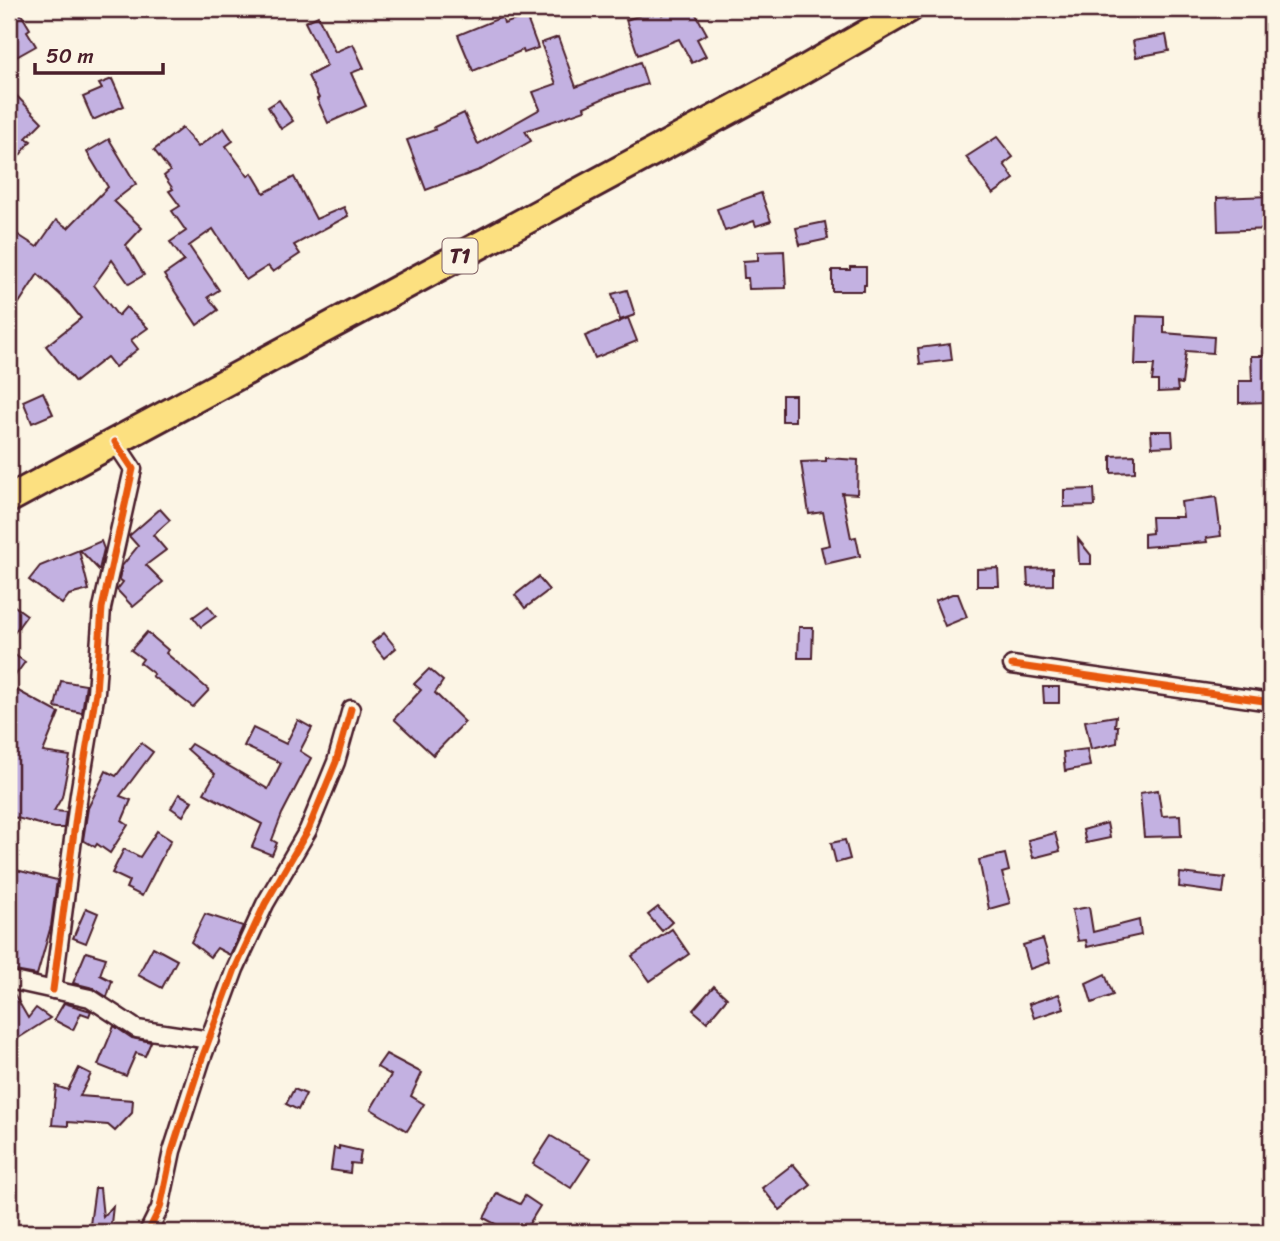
<svg xmlns="http://www.w3.org/2000/svg" width="1280" height="1241" font-family="Sriracha,sans-serif">
	<style>
		.building { fill: #c3b1e1; stroke: #4a1f2b; stroke-width: 2 }
		.lines { fill: none; stroke-linecap: round; stroke-linejoin: round }
		.minor-casing { stroke: #4a1f2b; stroke-width: 21 }
		.trunk-casing { stroke: #4a1f2b; stroke-width: 32 }
		.minor { stroke: #fcf5e5; stroke-width: 16 }
		.trunk { stroke: #fce080; stroke-width: 26 }
		.cycleway-casing { stroke: #fcf5e5; stroke-width: 11 }
		.cycleway { stroke: #e8590c; stroke-width: 7 }
		.labels { text-anchor: middle; dominant-baseline: central; stroke-width: 5; stroke-linejoin: round; paint-order: stroke }
		.shield { fill: #fcf5e5; stroke: #7f5f63; stroke-width: 2 }
		.shield-label { font-size: 21px; font-weight: bold; fill: #4a1f2b }
	</style>
	<rect width="100%" height="100%" fill="#fcf5e5"/>
	<filter id="ink" filterUnits="userSpaceOnUse"><feTurbulence type="fractalNoise" baseFrequency=".0143" numOctaves="2"/><feDisplacementMap in="SourceGraphic" scale="14" xChannelSelector="R" yChannelSelector="G"/><feConvolveMatrix kernelMatrix="1 2 1 2 8 2 1 2 1" color-interpolation-filters="sRGB"/></filter>
	<g filter="url(#ink)">
		<g class="building">
			<polygon points="659,9 662,15 678,9 693,9 707,34 697,39 706,56 692,63 679,39 638,55 626,20"/>
			<polygon points="21,14 30,29 27,31 36,46 9,61 9,21"/>
			<polygon points="318,16 335,52 353,44 364,68 351,73 366,106 328,123 317,99 319,98 308,76 327,66 305,22"/>
			<polygon points="526,16 538,48 524,53 523,50 473,71 458,35 502,17 504,24"/>
			<polygon points="1166,35 1169,51 1136,57 1133,41"/>
			<polygon points="558,37 576,87 640,62 647,84 609,96 584,107 585,110 525,131 531,141 482,169 426,190 407,140 435,130 434,127 464,113 478,144 540,109 533,92 556,84 541,43"/>
			<polygon points="112,79 124,106 93,120 83,97 102,89 99,84"/>
			<polygon points="9,88 42,122 26,138 31,141 9,169 9,128 18,116 9,104"/>
			<polygon points="279,100 293,121 281,129 268,107"/>
			<polygon points="182,128 198,147 224,128 233,141 226,146 248,176 252,173 264,193 294,177 316,219 344,207 348,216 294,245 300,254 273,272 268,266 246,280 213,229 189,246 219,290 208,297 218,310 197,325 164,275 184,261 170,242 186,231 172,211 180,206 169,191 173,189 164,176 170,171 154,150"/>
			<polygon points="997,137 1013,157 1004,164 1014,179 993,194 966,157"/>
			<polygon points="109,139 136,184 114,201 142,228 126,245 144,275 129,284 112,260 94,285 118,316 126,307 148,328 131,340 138,349 115,367 107,357 75,382 46,346 81,318 68,302 38,274 19,303 9,296 9,229 37,247 56,220 68,228 108,187 87,152"/>
			<polygon points="761,193 771,221 756,226 754,221 725,231 717,209"/>
			<polygon points="1271,196 1271,229 1218,231 1217,198"/>
			<polygon points="825,222 828,239 800,245 796,228"/>
			<polygon points="784,251 786,288 749,289 748,278 744,278 743,261 758,260 758,252"/>
			<polygon points="850,267 866,267 866,285 864,285 864,291 832,291 832,270 850,270"/>
			<polygon points="627,290 635,315 620,320 612,294"/>
			<polygon points="1137,316 1164,317 1164,333 1214,337 1213,353 1186,351 1182,384 1177,383 1178,391 1158,392 1158,381 1152,381 1154,365 1135,365"/>
			<polygon points="628,318 637,341 595,358 585,336"/>
			<polygon points="950,344 952,360 920,364 918,348"/>
			<polygon points="1251,356 1271,356 1271,392 1268,392 1268,402 1239,403 1239,381 1252,381"/>
			<polygon points="43,392 53,414 32,423 23,401"/>
			<rect x="782" y="395" width="13" height="26"/>
			<polygon points="1151,431 1172,431 1173,446 1152,447"/>
			<polygon points="1135,455 1135,472 1111,473 1111,456"/>
			<polygon points="826,458 858,460 857,494 842,493 851,538 856,537 860,556 825,564 821,547 830,545 823,512 809,514 801,462 826,461"/>
			<polygon points="1094,489 1095,506 1064,507 1064,490"/>
			<polygon points="1216,497 1221,536 1206,538 1207,542 1144,547 1144,534 1152,533 1151,517 1183,517 1181,502"/>
			<polygon points="160,509 170,520 153,535 166,550 146,565 163,582 133,607 117,590 123,582 119,579 122,566 138,546 129,536"/>
			<polygon points="1078,539 1091,555 1091,564 1079,564"/>
			<polygon points="101,541 104,549 99,570 80,550"/>
			<polygon points="79,550 89,590 69,595 62,604 29,580 40,566"/>
			<polygon points="998,568 999,586 977,586 977,569"/>
			<polygon points="1053,568 1053,585 1028,586 1027,569"/>
			<polygon points="538,577 549,590 525,608 515,595"/>
			<polygon points="952,594 958,594 967,617 945,626 935,601"/>
			<polygon points="9,602 27,615 9,640"/>
			<polygon points="208,606 216,616 201,627 193,617"/>
			<polygon points="799,627 813,627 812,658 798,658"/>
			<polygon points="147,632 168,650 166,653 209,690 193,707 152,676 154,674 140,663 143,659 131,650"/>
			<polygon points="384,633 396,648 384,658 372,643"/>
			<polygon points="9,651 25,662 9,684"/>
			<polygon points="429,669 443,681 435,693 465,722 433,755 394,719 421,690 414,684"/>
			<polygon points="61,681 86,685 82,713 55,707"/>
			<polygon points="9,686 59,713 43,752 70,756 62,797 54,811 66,812 64,828 55,828 9,816"/>
			<polygon points="1043,687 1059,687 1059,703 1044,703"/>
			<polygon points="1116,716 1115,726 1118,726 1117,743 1091,749 1085,721"/>
			<polygon points="298,720 312,728 300,751 311,758 282,814 272,840 277,843 272,855 252,847 262,824 204,793 215,774 187,749 191,744 268,789 281,763 244,746 253,728 286,744"/>
			<polygon points="141,743 153,752 120,796 131,800 122,821 128,825 110,853 97,844 95,847 83,840 88,808 106,771 116,776"/>
			<polygon points="1087,749 1090,766 1065,771 1063,752"/>
			<polygon points="1158,790 1162,816 1180,815 1181,836 1144,837 1140,793"/>
			<polygon points="179,794 192,801 183,816 171,808"/>
			<polygon points="1107,823 1110,838 1086,843 1083,830"/>
			<polygon points="157,831 171,840 142,896 126,888 129,881 112,873 124,849 140,857"/>
			<polygon points="1055,833 1060,851 1033,858 1028,840"/>
			<polygon points="845,840 850,859 836,863 831,843"/>
			<polygon points="1005,854 1009,871 1002,873 1010,903 989,909 979,860"/>
			<polygon points="12,869 57,880 51,926 37,975 9,970 9,926 15,907 9,905 9,882"/>
			<polygon points="1180,873 1225,878 1223,893 1179,887"/>
			<polygon points="658,907 672,922 662,931 648,915"/>
			<polygon points="1089,907 1093,932 1139,920 1141,935 1087,947 1086,940 1078,941 1072,910"/>
			<polygon points="86,908 98,913 86,943 73,938"/>
			<polygon points="205,914 243,926 230,955 217,948 210,957 191,942"/>
			<polygon points="672,929 689,954 650,981 632,956"/>
			<polygon points="1043,939 1050,962 1030,969 1023,945"/>
			<polygon points="153,947 177,960 162,988 138,975"/>
			<polygon points="86,952 106,958 100,975 112,981 107,997 93,988 73,983"/>
			<polygon points="1105,974 1113,995 1092,1003 1086,983"/>
			<polygon points="714,986 727,998 707,1022 693,1010"/>
			<polygon points="9,991 13,992 28,1018 36,1008 50,1018 9,1044"/>
			<polygon points="1059,994 1064,1008 1034,1018 1029,1004"/>
			<polygon points="64,1003 91,1011 89,1016 81,1013 73,1030 54,1020"/>
			<polygon points="114,1026 132,1038 151,1042 145,1056 136,1053 126,1076 98,1065"/>
			<polygon points="386,1054 422,1073 411,1096 424,1104 407,1131 371,1109 391,1075 377,1067"/>
			<polygon points="79,1068 91,1074 80,1096 133,1100 132,1113 115,1131 108,1125 68,1122 68,1126 52,1125 56,1086 68,1090"/>
			<polygon points="294,1089 306,1094 298,1110 286,1104"/>
			<polygon points="551,1136 590,1159 571,1188 533,1164"/>
			<polygon points="339,1146 361,1151 359,1164 351,1163 350,1173 331,1170 334,1148 339,1149"/>
			<polygon points="793,1164 811,1185 780,1210 762,1188"/>
			<polygon points="95,1188 100,1188 103,1217 113,1206 110,1232 89,1232"/>
			<polygon points="497,1193 520,1204 525,1196 540,1206 524,1232 510,1232 484,1218"/>
		</g>
		<g class="lines">
			<defs>
				<g id="minor">
					<polyline points="1012,665 1271,702"/>
					<polyline points="9,980 90,998 137,1029 210,1040"/>
					<polyline points="53,990 79,794 96,692 102,608 133,469 115,442"/>
					<polyline points="148,1232 160,1208 172,1151 201,1061 235,969 265,904 308,830 336,762 351,709"/>
				</g>
				<polyline id="trunk" points="9,499 779,84 909,9"/>
			</defs>
			<use href="#minor" class="minor-casing"/>
			<use href="#trunk" class="trunk-casing"/>
			<use href="#minor" class="minor"/>
			<use href="#trunk" class="trunk"/>
			<defs>
				<g id="cycleway">
					<polyline points="1012,665 1271,702"/>
					<polyline points="53,990 79,794 96,692 102,608 133,469 115,442"/>
					<polyline points="148,1232 160,1208 172,1151 201,1061 235,969 265,904 308,830 336,762 351,709"/>
				</g>
			</defs>
			<use href="#cycleway" class="cycleway-casing"/>
			<use href="#cycleway" class="cycleway"/>
		</g>
	</g>
	<g class="labels">
		<rect class="shield" x="442.5" y="238.5" width="35" height="35" rx="5"/>
		<g class="shield-label">
			<text x="460" y="256">T1</text>
		</g>
	</g>
	<rect width="1280" height="1241" fill="none" stroke="#fcf5e5" stroke-width="35"/>
	<rect x="18" y="18" width="1245" height="1206" fill="none" stroke="#4a1f2b" stroke-width="2.5" filter="url(#ink)"/>
	<path d="M35 63v10h128v-10" fill="none" stroke="#4a1f2b" stroke-width="3.5"/>
	<text x="46" y="63" font-size="21" fill="#4a1f2b" stroke="#fcf5e5" stroke-width="5" paint-order="stroke">50 m</text>
</svg>
